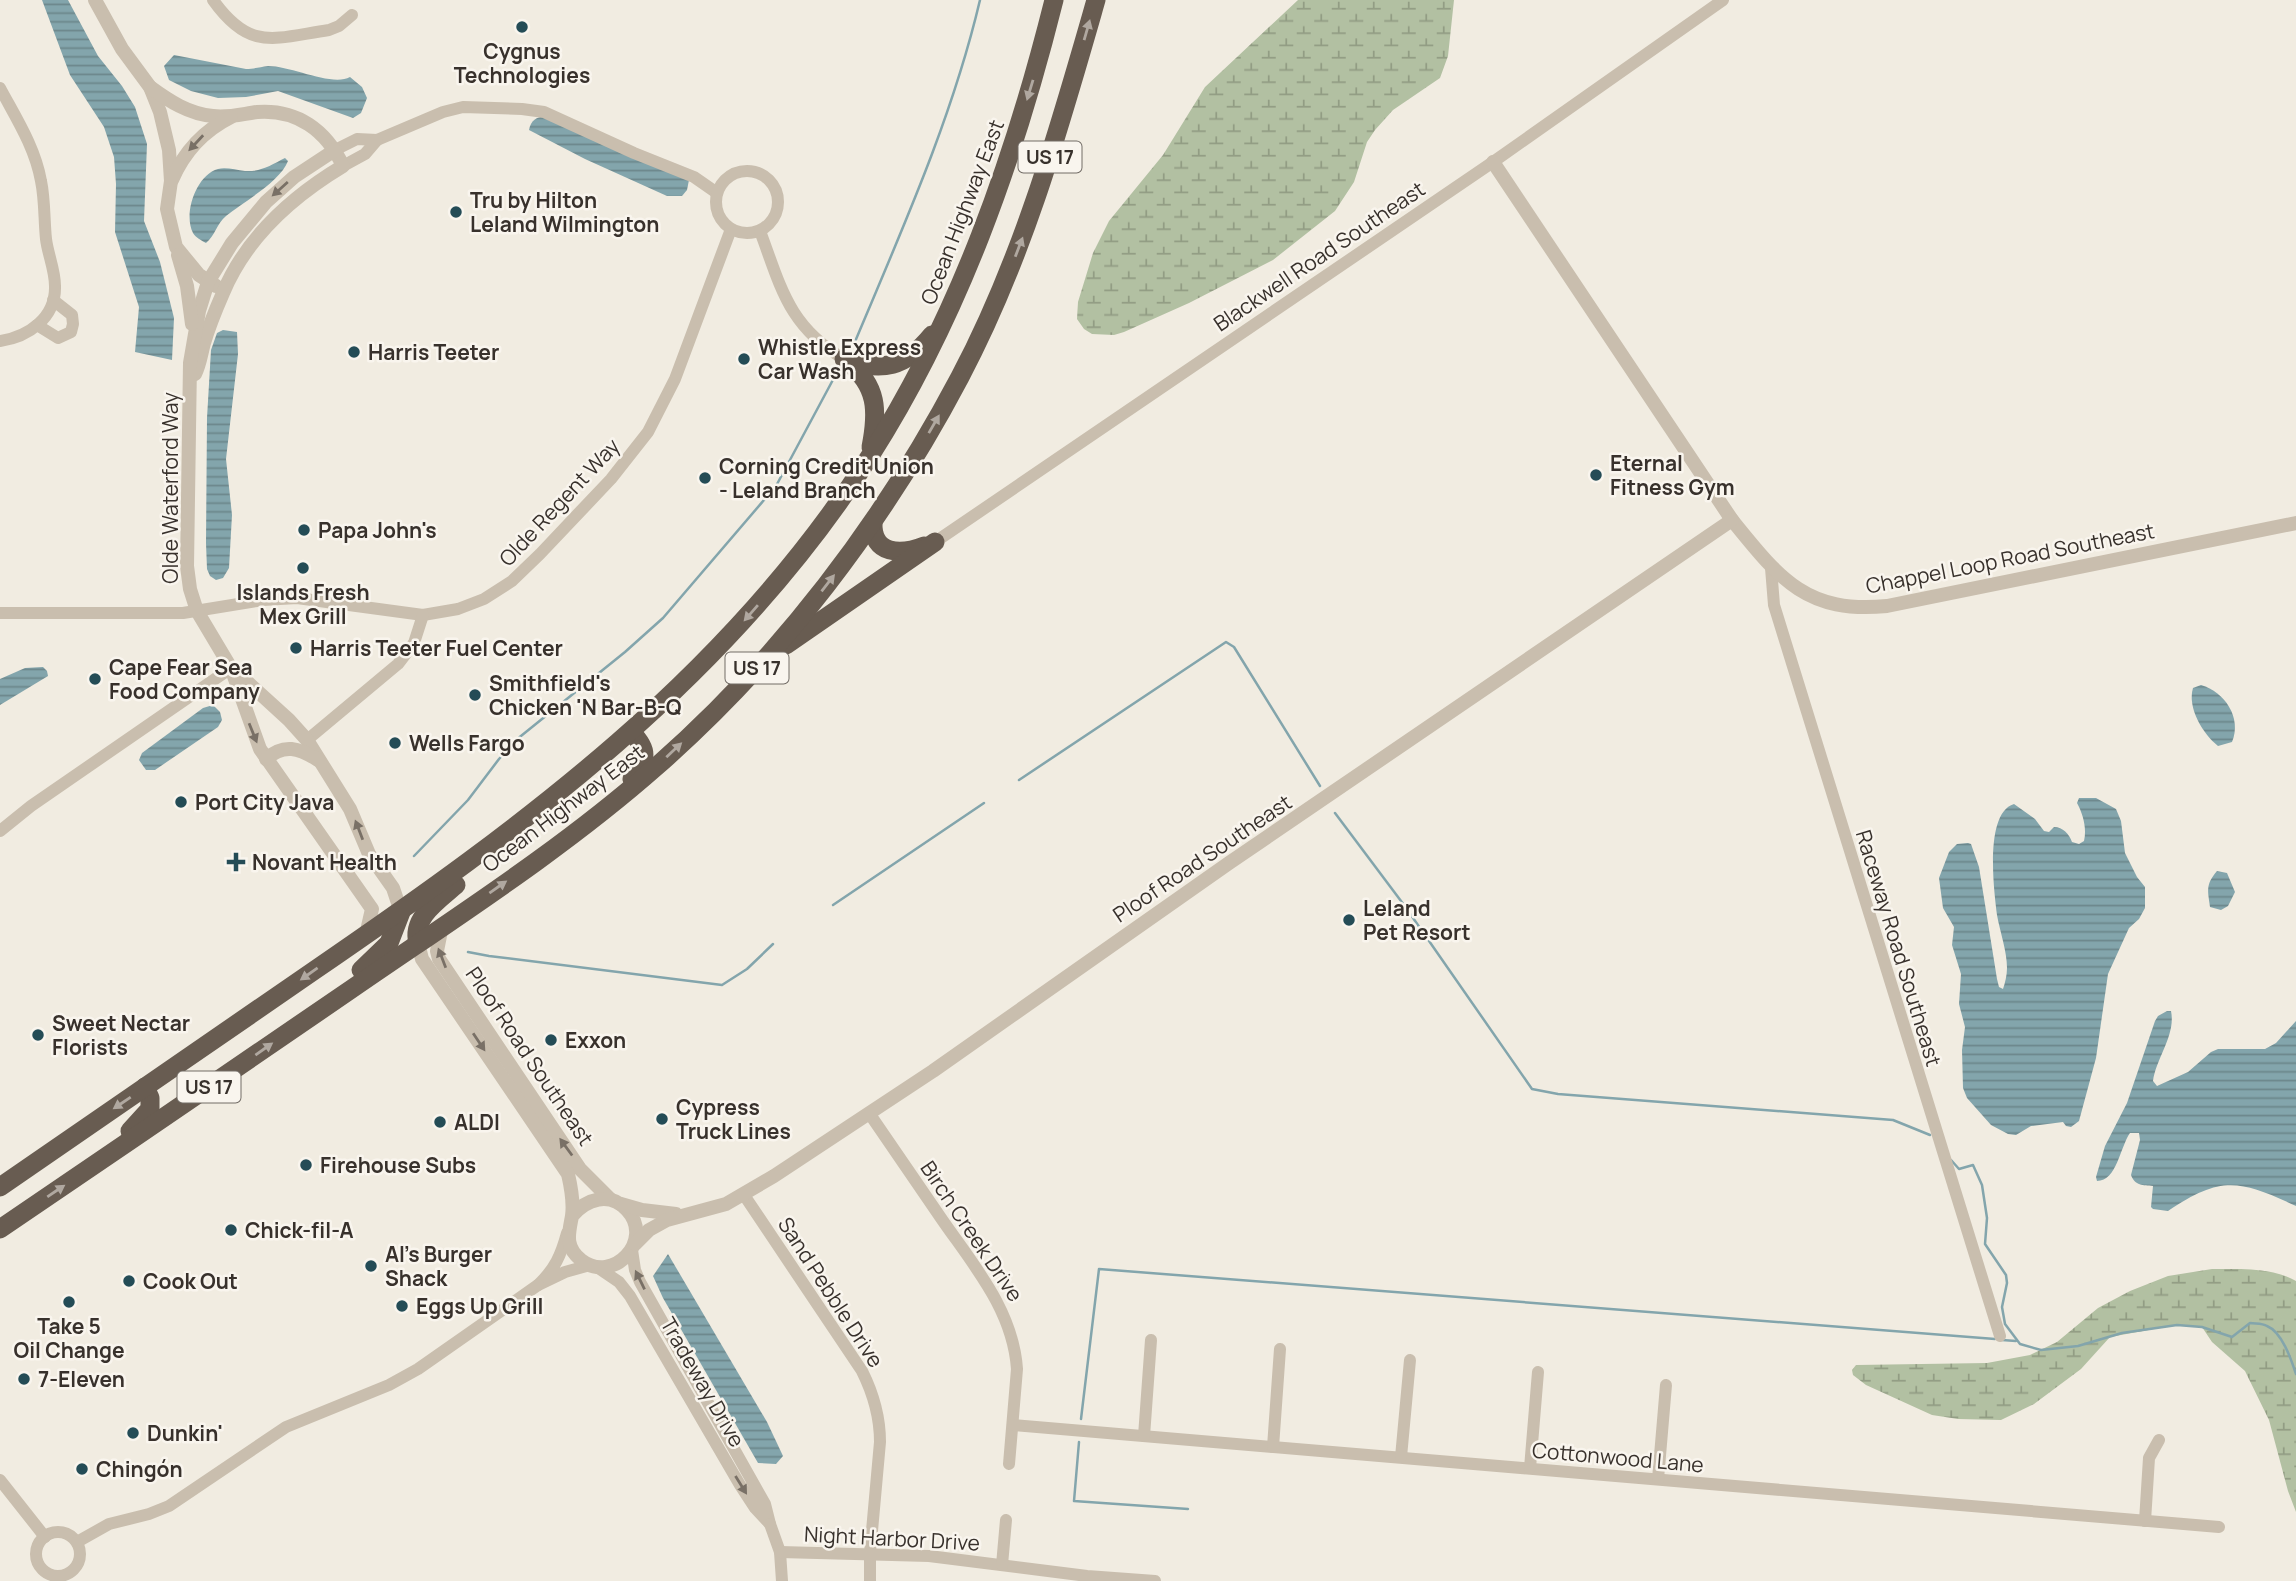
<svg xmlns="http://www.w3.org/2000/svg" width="2296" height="1581" font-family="Manrope,sans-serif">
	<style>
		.wetland { fill: url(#wetland-marsh) }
		.water { fill: url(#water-rules) }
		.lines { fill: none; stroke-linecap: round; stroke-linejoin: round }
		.stream { stroke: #83a5ac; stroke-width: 2.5 }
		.minor { stroke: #c9beae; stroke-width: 12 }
		.tertiary { stroke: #c9beae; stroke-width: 14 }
		.trunk { stroke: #685c51; stroke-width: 19 }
		.oneway { fill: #b0a8a0 }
		.oneway2 { fill: #797066 }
		.poi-dot { fill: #244c56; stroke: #f9f5ee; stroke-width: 2.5 }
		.labels { text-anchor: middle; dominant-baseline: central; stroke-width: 5; stroke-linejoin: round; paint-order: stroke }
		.shield { fill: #f9f5ee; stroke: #726c66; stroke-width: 2 }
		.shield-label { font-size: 19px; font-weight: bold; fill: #38312c }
		.poi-label { font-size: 21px; font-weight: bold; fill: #38312c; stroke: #f9f5ee; text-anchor: start }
		.street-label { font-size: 21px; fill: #38312c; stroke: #f9f5ee }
	</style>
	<defs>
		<pattern id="wetland-marsh" width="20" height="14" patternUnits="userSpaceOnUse" patternTransform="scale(1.75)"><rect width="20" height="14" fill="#b2c0a2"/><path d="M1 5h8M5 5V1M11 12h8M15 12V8" fill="none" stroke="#929d84"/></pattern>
		<pattern id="water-rules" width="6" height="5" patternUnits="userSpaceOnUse" patternTransform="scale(1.75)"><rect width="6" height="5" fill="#83a5ac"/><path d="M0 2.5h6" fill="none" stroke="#6c878c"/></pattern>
	</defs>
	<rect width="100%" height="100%" fill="#f1ece1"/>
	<g class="wetland">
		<polygon points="1298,0 1454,0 1448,56 1440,78 1393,110 1375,130 1367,142 1354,182 1335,211 1273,260 1189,303 1124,332 1114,335 1092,334 1084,329 1077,319 1078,302 1093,253 1109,221 1163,155 1205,87"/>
		<path d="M2212 1269C2239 1269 2272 1267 2296 1281V1512L2288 1491 2269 1420 2245 1371 2212 1342 2202 1327 2176 1325 2110 1337 2081 1369 2034 1404 2001 1420 1958 1419 1932 1415 1866 1385 1853 1375 1852 1370 1856 1365 1987 1363 2030 1355 2057 1342 2098 1308 2130 1291 2168 1276Z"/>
	</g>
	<g class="water">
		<polygon points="42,0 68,0 98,56 122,86 135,107 147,144 144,221 160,262 174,318 172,360 135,352 139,307 115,232 116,184 114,157 104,127 70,75"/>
		<path d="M174 55 246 69C254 69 260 67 268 66 292 66 332 87 350 77L362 87 367 98 361 113 353 118 278 91 246 97 218 98 191 91 169 80 164 66Z"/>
		<path d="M546 116 689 180 687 190 682 196H667L585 159 529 130C531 120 536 117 546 116Z"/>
		<path d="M285 158 288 161C280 182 243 202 226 216 217 223 215 236 206 243 201 240 196 238 193 233 183 214 196 175 218 169 226 167 236 170 245 171 261 172 271 165 285 158Z"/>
		<polygon points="223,330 237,332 238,354 226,459 232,515 229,568 223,578 216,580 210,576 207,569 206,543 207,418 211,350 217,333"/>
		<polygon points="43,667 47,671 48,676 0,705 0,679 25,668"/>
		<path d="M2201 685C2225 692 2242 718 2232 742L2218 746C2203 734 2187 708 2193 688Z"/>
		<polygon points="213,705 220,712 222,720 218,727 155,770 146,770 139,760 142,753 203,708"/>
		<path d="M2079 798H2096L2116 809 2121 821 2125 853 2137 877 2145 887V908L2139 919 2129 928 2108 974 2096 1058 2079 1121 2071 1127 2066 1126 2063 1122 2031 1126 2016 1135 2008 1134 1991 1125 1967 1098 1963 1088 1962 1050 1965 1027 1959 1004 1961 974 1952 945 1954 927 1943 908 1939 878 1949 852 1957 844 1968 843 1971 844 1979 867 1997 979 1999 987 2003 989C2005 983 2007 975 2007 968 2007 951 2000 932 1997 915 1994 891 1984 813 2014 804L2035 819 2044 831 2049 832 2054 827C2063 827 2069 834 2072 842L2079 844 2084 841C2087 828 2083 814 2077 803Z"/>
		<path d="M2217 871 2227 873 2235 892 2228 906 2221 910 2210 907C2208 891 2205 885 2217 871Z"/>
		<path d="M2167 1011H2171C2176 1035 2156 1058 2153 1081L2157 1086 2188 1072 2211 1052 2218 1049H2265L2276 1043 2296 1021V1206C2240 1180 2221 1175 2168 1211L2153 1209 2151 1207 2153 1186C2143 1185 2135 1186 2131 1175L2140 1140 2139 1133H2130C2120 1147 2117 1181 2097 1181L2096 1177 2105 1146 2127 1103 2155 1021 2158 1016Z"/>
		<polygon points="668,1254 767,1422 783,1456 776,1464 758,1463 663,1298 653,1276"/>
	</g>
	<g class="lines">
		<g class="stream">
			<path d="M854 344C901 232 952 119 980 0"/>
			<polyline points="1019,780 1226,642 1234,647 1320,786"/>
			<polyline points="1335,813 1404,905 1532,1089 1558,1094 1893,1120 1930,1135"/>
			<polyline points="414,856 468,800 499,759 516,740 625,652 663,618 776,486 835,376"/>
			<polyline points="833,905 984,803"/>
			<polyline points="468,952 489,956 722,985 747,969 773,944"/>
			<path d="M1951 1160 1959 1169 1973 1165 1982 1185 1987 1218 1985 1244 2006 1275 2007 1283 2002 1307 2005 1324 2020 1344 2041 1350 2078 1346 2122 1333 2177 1325 2202 1327 2232 1337 2250 1323C2256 1324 2262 1323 2267 1326 2282 1332 2291 1359 2296 1374"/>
			<polyline points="2002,1340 2016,1341"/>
			<polyline points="1081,1419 1099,1269 1995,1339"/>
			<polyline points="1079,1442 1074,1501 1188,1509"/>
		</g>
		<g class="minor">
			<path d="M213 0C250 52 274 38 329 30L339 26 352 15"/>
			<path d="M0 88C16 118 35 147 41 181 45 200 44 220 46 239 48 255 55 270 55 286 56 318 28 337 0 341"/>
			<polyline points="335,150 357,139 377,140 443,112 463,107 522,109 544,112 634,153 694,177 717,193"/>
			<polyline points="343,166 365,154 377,140"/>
			<circle cx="747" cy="202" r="31"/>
			<path d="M760 231C781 287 788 326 844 359"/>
			<polyline points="37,325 58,338 71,332 73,324 72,315 53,300"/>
			<polyline points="935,542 1493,162 1723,0"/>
			<polyline points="1771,568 1774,605 2000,1336"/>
			<polyline points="0,613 183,613 263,600 297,598 423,615 458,609 484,599 512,581 540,554 611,479 648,432 675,379 731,229"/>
			<polyline points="307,740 398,664 414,643 423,615"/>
			<polyline points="0,831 31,806 231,668"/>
			<path d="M869 1113C894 1149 918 1185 943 1221 975 1267 1013 1311 1017 1369L1009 1464"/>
			<path d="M744 1195 862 1371C873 1393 880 1417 880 1442L870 1553V1581"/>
			<path d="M567 1233C561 1255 555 1269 538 1285L565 1272 590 1265"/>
			<polyline points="597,1267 619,1282 630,1296 740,1485 755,1508 770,1524 765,1504 640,1282 635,1270 632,1250"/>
			<polyline points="1013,1425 2219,1527"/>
			<polyline points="1144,1436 1151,1340"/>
			<polyline points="1273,1447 1280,1349"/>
			<polyline points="1401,1457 1410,1360"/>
			<polyline points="1530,1468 1538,1372"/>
			<polyline points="1658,1479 1666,1385"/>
			<polyline points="0,1480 45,1537"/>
			<polyline points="2145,1521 2149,1458 2159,1440"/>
			<polyline points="770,1524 780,1552 782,1581"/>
			<circle cx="58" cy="1554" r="22"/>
			<polyline points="77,1542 109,1524 149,1514 169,1506 286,1427 389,1385 418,1369 538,1285"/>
			<polyline points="780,1552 929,1556 1087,1576 1155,1581"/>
			<polyline points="1002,1565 1006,1520"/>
		</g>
		<g class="tertiary">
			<polyline points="95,0 122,49 150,87 160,112 169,150 171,181 167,209 176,247 199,275 216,286"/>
			<path d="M150 87C169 101 189 114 213 116 228 118 242 114 257 112 297 109 326 130 343 166 293 196 246 238 223 293 216 309 209 326 204 343 201 354 200 364 195 374"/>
			<polyline points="335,150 294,177 266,202 232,243 208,282 199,311 190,363 187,566 190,589 197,611 231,668 260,749 372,909 366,935"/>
			<path d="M1493 162 1732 520C1779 578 1806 614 1887 606L2296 523"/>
			<path d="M172 180C184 152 203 131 231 117"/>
			<polyline points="178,255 187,286 192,324"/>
			<polyline points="233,669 289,720 307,740 350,809 369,854 393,888 401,912"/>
			<path d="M266 759C284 743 299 748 318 760"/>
			<polyline points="442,926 437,951 439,959 580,1169 610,1199"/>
			<path d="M418 943 422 959 568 1174C571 1187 574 1202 572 1216 569 1233 564 1246 581 1260 613 1285 655 1240 627 1210 610 1191 586 1199 572 1216"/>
			<polyline points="621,1204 642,1210 676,1214"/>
			<polyline points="635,1244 649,1230 667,1220 726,1204 774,1176 933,1071 1229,863 1732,520"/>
		</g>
		<g class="trunk">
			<path d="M844 359C882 373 906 367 932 335"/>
			<path d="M847 361C878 386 878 411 871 447"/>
			<path d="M873 523C872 555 901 555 924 546"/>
			<polyline points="786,645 935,542"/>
			<path d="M631 732C650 751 646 759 632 779"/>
			<path d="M418 943C411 918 439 900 456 885"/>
			<polyline points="361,970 389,943 401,912"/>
			<polyline points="130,1131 150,1109 150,1098 145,1087"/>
			<path d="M0 1187C104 1115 208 1044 312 972 525 826 729 677 870 456 959 316 1014 160 1054 0"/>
			<path d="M0 1229C118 1149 235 1069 353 988 456 917 563 849 657 766 781 657 883 523 960 377 1023 258 1059 129 1096 0"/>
		</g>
	</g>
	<defs><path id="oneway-solid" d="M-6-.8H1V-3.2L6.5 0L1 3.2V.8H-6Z" transform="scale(1.75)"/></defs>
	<g class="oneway">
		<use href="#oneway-solid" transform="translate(1087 30) rotate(-74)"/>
		<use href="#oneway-solid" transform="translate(1030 90) rotate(107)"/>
		<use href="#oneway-solid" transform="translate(1019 247) rotate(-69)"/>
		<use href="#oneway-solid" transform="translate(934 424) rotate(-60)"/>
		<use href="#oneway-solid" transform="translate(828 583) rotate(-52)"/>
		<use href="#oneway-solid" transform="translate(751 613) rotate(131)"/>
		<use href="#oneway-solid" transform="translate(674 750) rotate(-43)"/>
		<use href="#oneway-solid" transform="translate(498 887) rotate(-35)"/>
		<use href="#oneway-solid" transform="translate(309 974) rotate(145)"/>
		<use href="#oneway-solid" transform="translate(264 1049) rotate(-35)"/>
		<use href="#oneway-solid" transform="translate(122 1103) rotate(146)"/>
		<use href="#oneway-solid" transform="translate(56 1191) rotate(-34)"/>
	</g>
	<g class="oneway2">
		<use href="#oneway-solid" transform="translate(196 143) rotate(133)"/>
		<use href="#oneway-solid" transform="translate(280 189) rotate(138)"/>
		<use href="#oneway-solid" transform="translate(253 733) rotate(68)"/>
		<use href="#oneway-solid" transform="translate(359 830) rotate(-111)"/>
		<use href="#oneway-solid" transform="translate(442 958) rotate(-111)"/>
		<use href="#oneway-solid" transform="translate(479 1042) rotate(56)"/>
		<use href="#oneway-solid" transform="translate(566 1147) rotate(-126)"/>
		<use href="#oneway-solid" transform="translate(640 1280) rotate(-116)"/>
		<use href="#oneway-solid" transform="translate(741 1485) rotate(58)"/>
	</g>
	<g class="poi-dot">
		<circle cx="522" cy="27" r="7"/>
		<circle cx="456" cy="212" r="7"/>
		<circle cx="354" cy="352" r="7"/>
		<circle cx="744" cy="359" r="7"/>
		<circle cx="1596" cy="475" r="7"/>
		<circle cx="705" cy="478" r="7"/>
		<circle cx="304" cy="530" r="7"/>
		<circle cx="303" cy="568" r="7"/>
		<circle cx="296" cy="648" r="7"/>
		<circle cx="95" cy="679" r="7"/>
		<circle cx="475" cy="695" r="7"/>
		<circle cx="395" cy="743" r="7"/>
		<circle cx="181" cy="802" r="7"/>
		<path d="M232.5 851.5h7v7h7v7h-7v7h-7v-7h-7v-7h7z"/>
		<circle cx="1349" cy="920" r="7"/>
		<circle cx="38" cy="1035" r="7"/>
		<circle cx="551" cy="1040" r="7"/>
		<circle cx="662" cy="1119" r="7"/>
		<circle cx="440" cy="1122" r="7"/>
		<circle cx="306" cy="1165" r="7"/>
		<circle cx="231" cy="1230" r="7"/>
		<circle cx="371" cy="1266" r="7"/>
		<circle cx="129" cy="1281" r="7"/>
		<circle cx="69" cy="1302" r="7"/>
		<circle cx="402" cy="1306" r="7"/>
		<circle cx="24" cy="1379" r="7"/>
		<circle cx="133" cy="1433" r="7"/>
		<circle cx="82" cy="1469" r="7"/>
	</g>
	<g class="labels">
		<g class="shield">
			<rect x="1018.5" y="141.5" width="63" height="31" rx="5"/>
			<rect x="725.5" y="652.5" width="63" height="31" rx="5"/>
			<rect x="177.5" y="1071.5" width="63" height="31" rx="5"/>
		</g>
		<g class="shield-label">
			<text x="1050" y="157">US 17</text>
			<text x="757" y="668">US 17</text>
			<text x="209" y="1087">US 17</text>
		</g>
		<g class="poi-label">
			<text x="522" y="51" text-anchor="middle">Cygnus<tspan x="522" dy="24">Technologies</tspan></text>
			<text x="470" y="200">Tru by Hilton<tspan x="470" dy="24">Leland Wilmington</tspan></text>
			<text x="758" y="347">Whistle Express<tspan x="758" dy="24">Car Wash</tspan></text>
			<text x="368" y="352">Harris Teeter</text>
			<text x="1610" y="463">Eternal<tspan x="1610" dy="24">Fitness Gym</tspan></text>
			<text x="719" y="466">Corning Credit Union<tspan x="719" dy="24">- Leland Branch</tspan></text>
			<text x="318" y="530">Papa John's</text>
			<text x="303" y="592" text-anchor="middle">Islands Fresh<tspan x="303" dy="24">Mex Grill</tspan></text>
			<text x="310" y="648">Harris Teeter Fuel Center</text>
			<text x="109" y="667">Cape Fear Sea<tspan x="109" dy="24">Food Company</tspan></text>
			<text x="489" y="683">Smithfield's<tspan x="489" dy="24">Chicken 'N Bar-B-Q</tspan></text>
			<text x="409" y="743">Wells Fargo</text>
			<text x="195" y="802">Port City Java</text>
			<text x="252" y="862">Novant Health</text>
			<text x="1363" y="908">Leland<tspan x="1363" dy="24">Pet Resort</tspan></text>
			<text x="52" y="1023">Sweet Nectar<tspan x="52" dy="24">Florists</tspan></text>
			<text x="565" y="1040">Exxon</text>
			<text x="676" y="1107">Cypress<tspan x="676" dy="24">Truck Lines</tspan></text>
			<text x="454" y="1122">ALDI</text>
			<text x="320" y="1165">Firehouse Subs</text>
			<text x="245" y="1230">Chick-fil-A</text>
			<text x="385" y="1254">Al's Burger<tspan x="385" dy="24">Shack</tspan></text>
			<text x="143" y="1281">Cook Out</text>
			<text x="416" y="1306">Eggs Up Grill</text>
			<text x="69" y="1326" text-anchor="middle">Take 5<tspan x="69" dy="24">Oil Change</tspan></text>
			<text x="38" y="1379">7-Eleven</text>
			<text x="147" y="1433">Dunkin'</text>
			<text x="96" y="1469">Chingón</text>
		</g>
		<g class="street-label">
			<text transform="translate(962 212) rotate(-69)">Ocean Highway East</text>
			<text transform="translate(1319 256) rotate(-34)">Blackwell Road Southeast</text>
			<text transform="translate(170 488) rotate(-90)">Olde Waterford Way</text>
			<text transform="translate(559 502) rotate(-47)">Olde Regent Way</text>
			<text transform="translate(2010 558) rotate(-11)">Chappel Loop Road Southeast</text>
			<text transform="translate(563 808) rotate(-37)">Ocean Highway East</text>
			<text transform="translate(1202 858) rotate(-34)">Ploof Road Southeast</text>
			<text transform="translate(1899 948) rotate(73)">Raceway Road Southeast</text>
			<text transform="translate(530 1056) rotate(56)">Ploof Road Southeast</text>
			<text transform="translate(972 1231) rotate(56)">Birch Creek Drive</text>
			<text transform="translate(831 1292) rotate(57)">Sand Pebble Drive</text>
			<text transform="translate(703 1382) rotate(60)">Tradeway Drive</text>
			<text transform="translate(1618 1457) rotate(5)">Cottonwood Lane</text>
			<text transform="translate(892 1538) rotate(3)">Night Harbor Drive</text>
		</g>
	</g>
</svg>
